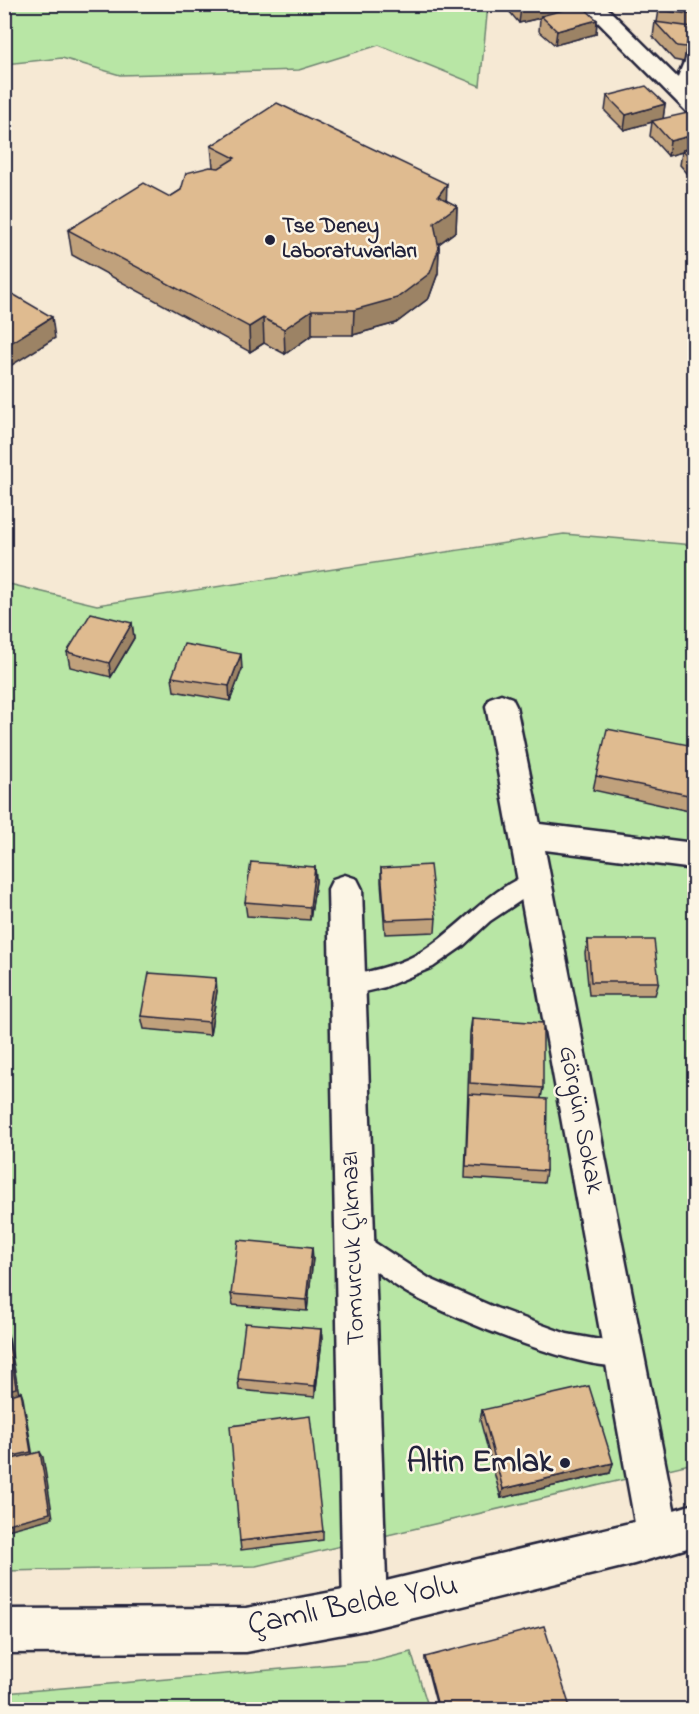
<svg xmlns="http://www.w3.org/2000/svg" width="699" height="1714" font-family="'Indie Flower',sans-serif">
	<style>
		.green { fill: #b8e6a5; stroke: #6d8470; stroke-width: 1.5 }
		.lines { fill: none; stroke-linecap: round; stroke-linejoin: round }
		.lane-casing { stroke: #22223b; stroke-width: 5 }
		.street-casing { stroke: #22223b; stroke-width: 5 }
		.secondary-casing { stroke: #22223b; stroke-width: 5 }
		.lane { fill: #fcf5e5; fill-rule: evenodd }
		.street { fill: #fcf5e5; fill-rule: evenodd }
		.secondary { fill: #fcf5e5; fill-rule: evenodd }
		.wall { fill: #c0a17c; stroke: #22223b; stroke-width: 1.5 }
		.shaded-wall { fill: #9c8365; stroke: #22223b; stroke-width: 1.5 }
		.building { fill: #dfbb90; stroke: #22223b; stroke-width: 1.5 }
		.poi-dot { fill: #22223b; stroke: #fcf5e5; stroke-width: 2 }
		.labels { text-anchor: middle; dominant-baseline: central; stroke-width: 5; stroke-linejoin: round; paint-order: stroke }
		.far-poi-label { font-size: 22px; font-weight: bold; fill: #22223b; stroke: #fcf5e5; text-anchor: start }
		.street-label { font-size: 26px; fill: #22223b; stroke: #fcf5e5 }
		.near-poi-label { font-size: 32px; font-weight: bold; fill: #22223b; stroke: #fcf5e5; text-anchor: end }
		.near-street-label { font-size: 32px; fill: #22223b; stroke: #fcf5e5 }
	</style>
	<rect width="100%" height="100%" fill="#f6e9d4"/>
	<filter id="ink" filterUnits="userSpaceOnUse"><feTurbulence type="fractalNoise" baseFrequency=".0167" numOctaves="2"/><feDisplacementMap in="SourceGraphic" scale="12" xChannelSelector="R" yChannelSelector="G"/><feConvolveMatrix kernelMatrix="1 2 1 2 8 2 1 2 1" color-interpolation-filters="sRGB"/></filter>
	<g filter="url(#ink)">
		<g class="green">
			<polygon points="4,5 5,4 488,5 480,86 379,45 299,70 120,75 62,58 5,64"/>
			<polygon points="564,534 694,545 694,1463 256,1566 5,1571 5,583 97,605"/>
			<polygon points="411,1652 429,1709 5,1709 5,1693 375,1661"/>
		</g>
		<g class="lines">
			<defs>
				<g id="lane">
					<path d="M694 51C695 63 694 91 679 95L674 94 672 91 687 55Z"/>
					<path d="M534 872 541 875 545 881 541 887 490 921 463 946 433 967 385 987 347 996 339 994 336 987 339 980C365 971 393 968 418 954 458 931 488 888 534 872Z"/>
					<path d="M354 1229 430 1279 496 1308 567 1334 633 1346 637 1355 633 1364C595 1379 451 1317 413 1296 389 1283 367 1264 345 1248L342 1240 345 1232Z"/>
				</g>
				<g id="street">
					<polygon points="580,4 603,4 694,94 694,113 686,111"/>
					<polygon points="501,694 512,698 516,706 540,824 694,843 694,869 545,850 679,1534 673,1549 658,1555 643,1549 637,1534 486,706 490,698"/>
					<polygon points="345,875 357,879 362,889 387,1608 380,1623 365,1630 350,1623 343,1608 328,889 333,879"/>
				</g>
				<polygon id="secondary" points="694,1504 694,1546 634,1564 365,1630 246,1652 4,1653 4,1609 246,1608 365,1586 634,1522"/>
			</defs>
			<use href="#lane" class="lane-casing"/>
			<use href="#street" class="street-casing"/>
			<use href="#secondary" class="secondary-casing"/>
			<use href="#lane" class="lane"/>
			<use href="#street" class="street"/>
			<use href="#secondary" class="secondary"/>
		</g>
		<g class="wall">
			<polygon points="503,4 559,4 558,12 597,20 596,34 555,45 539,31 540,18 519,23"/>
			<polygon points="694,4 694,30 691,30 689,41 684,62 674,60 653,37 655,22 657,22 659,10"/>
			<polygon points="607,96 665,104 663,119 694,114 694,181 680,165 682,152 668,156 650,136 652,122 624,130 605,111"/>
			<polygon points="211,146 447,201 457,206 456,231 439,244 439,248 438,273 429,298 396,323 353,335 312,335 285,354 264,343 250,352 72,255 68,230 170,197 181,190 213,167"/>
			<polygon points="694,327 694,352 690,349"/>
			<polygon points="132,623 134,638 111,677 70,667 67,652"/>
			<polygon points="242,669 230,701 174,691 172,677"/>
			<polygon points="596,776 694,788 689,811 593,790"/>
			<polygon points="315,867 316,881 310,920 247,916 245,902"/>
			<polygon points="381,868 436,918 435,932 385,934 381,882"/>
			<polygon points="588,940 659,982 655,995 589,995 585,953"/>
			<polygon points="217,991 210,1035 144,1029 141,1016"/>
			<polygon points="472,1018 543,1088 541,1098 546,1171 544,1183 465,1178 470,1032"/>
			<polygon points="313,1258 307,1311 233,1305 231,1294"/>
			<polygon points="321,1329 322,1340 315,1397 239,1390 238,1379"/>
			<polygon points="482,1410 613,1463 610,1473 501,1498 480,1420"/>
			<polygon points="323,1531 323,1540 241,1550 240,1541"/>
			<polygon points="425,1657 570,1707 569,1710 438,1710 425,1661"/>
		</g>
		<g class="shaded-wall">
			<polygon points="538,4 559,4 558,15 541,16 540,18 519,23 521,8"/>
			<polygon points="597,20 596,34 555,45 557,31"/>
			<polygon points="692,27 689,41 684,62 686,47"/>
			<polygon points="665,104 663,119 624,130 626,115"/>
			<polygon points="694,135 694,149 683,150 682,152 668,156 670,141"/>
			<polygon points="447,184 446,209 457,206 456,231 433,248 434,223 438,196"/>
			<polygon points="439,248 438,273 429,298 396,323 353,335 354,310"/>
			<polygon points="312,310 312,335 285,354 284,329"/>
			<polygon points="52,317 55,338 4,370 4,347"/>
			<polygon points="263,318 264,343 250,352 249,327"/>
			<polygon points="132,623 134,638 111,677 109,663"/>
			<polygon points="241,654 242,669 230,701 229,686"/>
			<polygon points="315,867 316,881 310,920 310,907"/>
			<polygon points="216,978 217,991 210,1035 209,1022"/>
			<polygon points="312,1247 313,1258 307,1311 306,1300"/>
			<polygon points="321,1329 322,1340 315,1397 315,1386"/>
			<polygon points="7,1332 9,1338 19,1394 4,1397"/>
			<polygon points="21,1392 23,1398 33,1457 4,1464 4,1458"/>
			<polygon points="40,1452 43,1457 53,1518 4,1531 4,1525"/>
			<polygon points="613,1463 610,1473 501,1498 503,1489"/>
		</g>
		<g class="building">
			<polygon points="517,4 538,4 521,8"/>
			<polygon points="661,4 694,4 694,15 659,10"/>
			<polygon points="581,5 597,20 557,31 541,16"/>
			<polygon points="655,22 692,27 686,47 677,46"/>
			<polygon points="646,86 665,104 626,115 607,96"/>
			<polygon points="277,103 447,184 438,196 457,206 434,223 439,248 430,273 397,298 354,310 312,310 284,329 263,318 249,327 68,230 144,183 170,197 181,190 186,173 210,167 219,168 235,158 211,146"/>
			<polygon points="692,112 694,114 694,135 670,141 652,121"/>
			<polygon points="694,147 694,163 683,150"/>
			<polygon points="4,289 52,317 4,347"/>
			<polygon points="91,613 132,623 109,663 67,652"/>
			<polygon points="184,644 241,654 229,686 172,677"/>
			<polygon points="607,729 694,746 694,788 693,796 596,776"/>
			<polygon points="251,862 315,867 310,907 245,902"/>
			<polygon points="430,865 436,918 385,920 381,868"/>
			<polygon points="588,940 654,940 659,982 591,982"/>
			<polygon points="149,973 216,978 209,1022 141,1016"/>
			<polygon points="472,1018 543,1023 543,1088 470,1083"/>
			<polygon points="469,1094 547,1099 546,1171 466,1166"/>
			<polygon points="238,1240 312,1247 306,1300 231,1294"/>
			<polygon points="245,1323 321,1329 315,1386 238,1379"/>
			<polygon points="4,1332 7,1332 16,1388 4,1391"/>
			<polygon points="589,1386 613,1463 503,1489 482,1410"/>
			<polygon points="21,1392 31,1452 4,1458 4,1397"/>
			<polygon points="310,1416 323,1531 240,1541 230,1426"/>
			<polygon points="40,1452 50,1513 4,1525 4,1461"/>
			<polygon points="544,1626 570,1707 563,1710 439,1710 425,1657"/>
		</g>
	</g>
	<g class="poi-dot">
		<circle cx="270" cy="240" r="6"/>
		<circle cx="565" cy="1463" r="6"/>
	</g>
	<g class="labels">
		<g class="far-poi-label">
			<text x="282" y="227">Tse Deney<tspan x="282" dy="25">Laboratuvarları</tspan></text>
		</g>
		<g class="street-label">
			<text transform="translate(580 1120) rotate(79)">Görgün Sokak</text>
			<text transform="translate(354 1248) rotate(-92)">Tomurcuk Çıkmazı</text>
		</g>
		<g class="near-poi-label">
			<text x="553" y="1463">Altin Emlak</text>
		</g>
		<g class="near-street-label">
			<text transform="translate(353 1606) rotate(-11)">Çamlı Belde Yolu</text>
		</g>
	</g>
	<rect width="699" height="1714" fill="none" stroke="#fcf5e5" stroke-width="24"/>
	<rect x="12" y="12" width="675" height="1690" fill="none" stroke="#22223b" stroke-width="2" filter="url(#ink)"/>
</svg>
